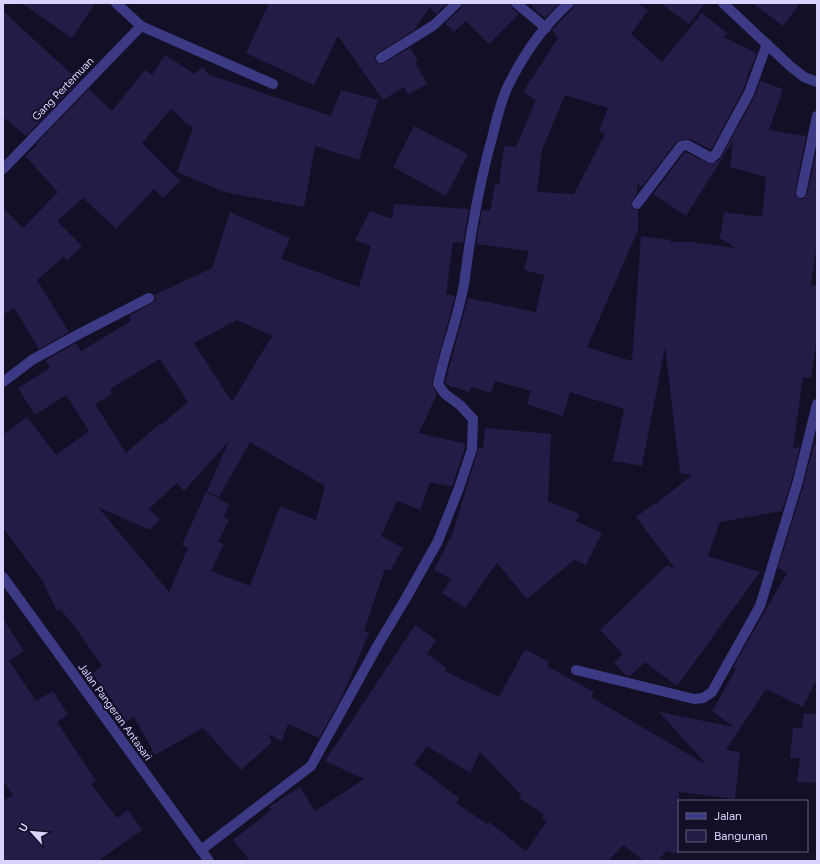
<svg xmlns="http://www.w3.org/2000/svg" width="820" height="864" font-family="Figtree,sans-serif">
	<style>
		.building { fill: #241b47; fill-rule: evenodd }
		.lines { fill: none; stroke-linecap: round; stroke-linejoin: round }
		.street { stroke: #3d3a85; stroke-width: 10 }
		.labels { text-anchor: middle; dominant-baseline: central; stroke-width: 4; stroke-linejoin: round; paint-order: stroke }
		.street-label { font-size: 11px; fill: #d9d4ff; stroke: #130f26 }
	</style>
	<rect width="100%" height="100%" fill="#130f26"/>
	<g class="building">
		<polygon points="21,3 95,3 72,38"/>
		<polygon points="269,3 448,3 436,14 430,7 414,30 375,55 375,58 376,62 382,64 410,48 418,60 415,62 427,84 408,95 404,87 383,100 338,36 314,85 246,53"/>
		<polygon points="463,3 510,3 512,8 519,14 489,44 466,21 454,32 445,23 461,8"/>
		<polygon points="530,3 560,3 545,18 538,13"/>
		<path d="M575 3H637L648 10 631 34 662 62 702 13 727 33 723 37 757 53 747 77H748L743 90 711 150 690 139 679 140 676 142 642 187 637 184V193L631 204 633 209 638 210V230L587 347 632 361 641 236 671 240 670 242H692L736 248 720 238 724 212 762 217 766 177 730 167 733 141 686 216 653 194 685 152 711 164 720 159 755 96 760 81 783 89 769 130 806 136 795 192V195L799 199H803L807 195 817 148V242L811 285H817V337L811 378 803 377 793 448 800 447 792 479 782 511 720 522 708 556 760 572 677 686 645 662 630 676 625 675 614 663 623 654 600 630 667 565 675 569 636 517 655 503 656 504 692 475 680 473 665 347 642 466 613 461 624 409 570 392 563 416 527 404 531 391 495 381 491 393 471 387 469 392 447 385 445 383 468 298 536 312 544 275 524 270 529 251 476 244 482 210 490 211 495 184 499 185 504 146 516 147 536 100 523 92 558 38 552 30 573 8ZM565 95 608 108 599 131 605 134 574 194 537 192 542 150Z"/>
		<polygon points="660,3 705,3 689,24"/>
		<polygon points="753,3 800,3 783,26"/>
		<polygon points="3,11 79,81 26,136 3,117"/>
		<polygon points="165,55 195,74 202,67 210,75 331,116 341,90 378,100 359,160 315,146 304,207 224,192 177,172 193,127 188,125 171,109 142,143 180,181 163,198 154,189 116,229 83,198 57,221 82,246 67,261 63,257 37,280 69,332 39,349 14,308 3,315 3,207 23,228 58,192 25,156 37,145 36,144 89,89 112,111 145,70 152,75"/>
		<polygon points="414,126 468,154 446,196 393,167"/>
		<path d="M394 204 469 209 463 243 453 242 446 294 455 296 432 383 433 387 437 394 419 433 466 444 452 487 430 482 420 510 397 501 381 536 403 548 390 571 385 569 364 631 369 633 342 697 319 738 288 724 282 741 268 734 272 742 241 770 203 728 155 755 134 717 125 722 111 698 92 673 102 666 75 627 60 609 57 611 42 580 3 528V435L27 417 56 455 89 431 66 395 35 415 18 388 50 368 46 360 76 343 81 351 131 321 129 316 157 300 154 295 212 268 230 212 290 238 281 259 359 287 371 246 355 240 370 211 392 219ZM237 320 272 336 232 402 194 343ZM160 359 188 402 161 425 159 424 126 453 95 404 112 394 110 389ZM229 441 207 491 219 497 250 442 325 486 316 520 280 506 250 586 211 571 224 544 218 542 229 520 224 517 229 504 206 492 182 545 188 548 169 592 98 507 150 530 160 519 149 509 177 483 184 491Z"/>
		<polygon points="485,428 551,434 548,501 579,514 576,521 602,533 586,565 574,560 527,599 497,563 465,608 442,593 451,579 434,570 452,535 479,447 483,449"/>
		<path d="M817 444V679L803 707 766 689 726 750 740 752 735 799 679 792V854L666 851 658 861H644L623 845 608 861H250L233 840 271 810 269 807 300 787 315 811 364 779 325 761 415 625 436 640 427 654 447 668 445 671 499 697 525 649 549 662 547 666 594 692 591 697 707 765 659 712 734 727 712 711 736 669 733 667 787 573 778 568 804 483 814 445ZM427 746 470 773 480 752 521 795 519 798 544 814 542 818 547 821 526 851 489 822 487 824 456 803 459 798 414 764Z"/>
		<polygon points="3,619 24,651 9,661 36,701 53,691 68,715 57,722 96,781 91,784 117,818 128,810 142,830 98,861 3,861 3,801 13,795 3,780"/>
		<polygon points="804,713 817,714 817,783 797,782 800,758 790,758 793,728 802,728"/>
	</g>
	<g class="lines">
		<g class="street">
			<polyline points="116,3 141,26 273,84"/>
			<polyline points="516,3 546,28"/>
			<polyline points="723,3 790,66 804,77 817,82"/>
			<polyline points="381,58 434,25 457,3"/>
			<polyline points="3,169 141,26"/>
			<polyline points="801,193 817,116"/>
			<polyline points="637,204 681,146 687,145 711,158 716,154 749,93 767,44"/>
			<polyline points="3,382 32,360 79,334 149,298"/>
			<polyline points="3,577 209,861"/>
			<polyline points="576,670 694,699 703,698 712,692 760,606 798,481 817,404"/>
			<path d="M201 850 311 766 379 643 406 598 438 541 459 488 472 449 473 419 460 405 445 394 438 384C445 350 458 318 464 284 467 264 469 244 473 224 478 195 484 166 492 138 496 121 500 104 507 88 522 57 543 26 569 3"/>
		</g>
	</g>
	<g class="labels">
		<g class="street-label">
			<text transform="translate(63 89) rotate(-46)">Gang Pertemuan</text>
			<text transform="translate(115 712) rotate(54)">Jalan Pangeran Antasari</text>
		</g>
	</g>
	<rect width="820" height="864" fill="none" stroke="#d9d4ff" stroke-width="8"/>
	<rect x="678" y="800" width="130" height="52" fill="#130f26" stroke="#625e7d"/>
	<rect x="686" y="813" width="20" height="6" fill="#3d3a85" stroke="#625e7d"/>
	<text x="714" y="820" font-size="12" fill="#d9d4ff">Jalan</text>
	<rect x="686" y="830" width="20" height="12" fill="#241b47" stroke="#625e7d"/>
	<text x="714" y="840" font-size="12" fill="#d9d4ff">Bangunan</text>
	<g transform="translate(32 832) rotate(297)" stroke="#130f26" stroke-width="3" paint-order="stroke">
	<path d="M0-3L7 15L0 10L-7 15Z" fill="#d9d4ff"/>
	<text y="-6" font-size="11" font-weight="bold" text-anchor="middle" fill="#d9d4ff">U</text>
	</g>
</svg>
